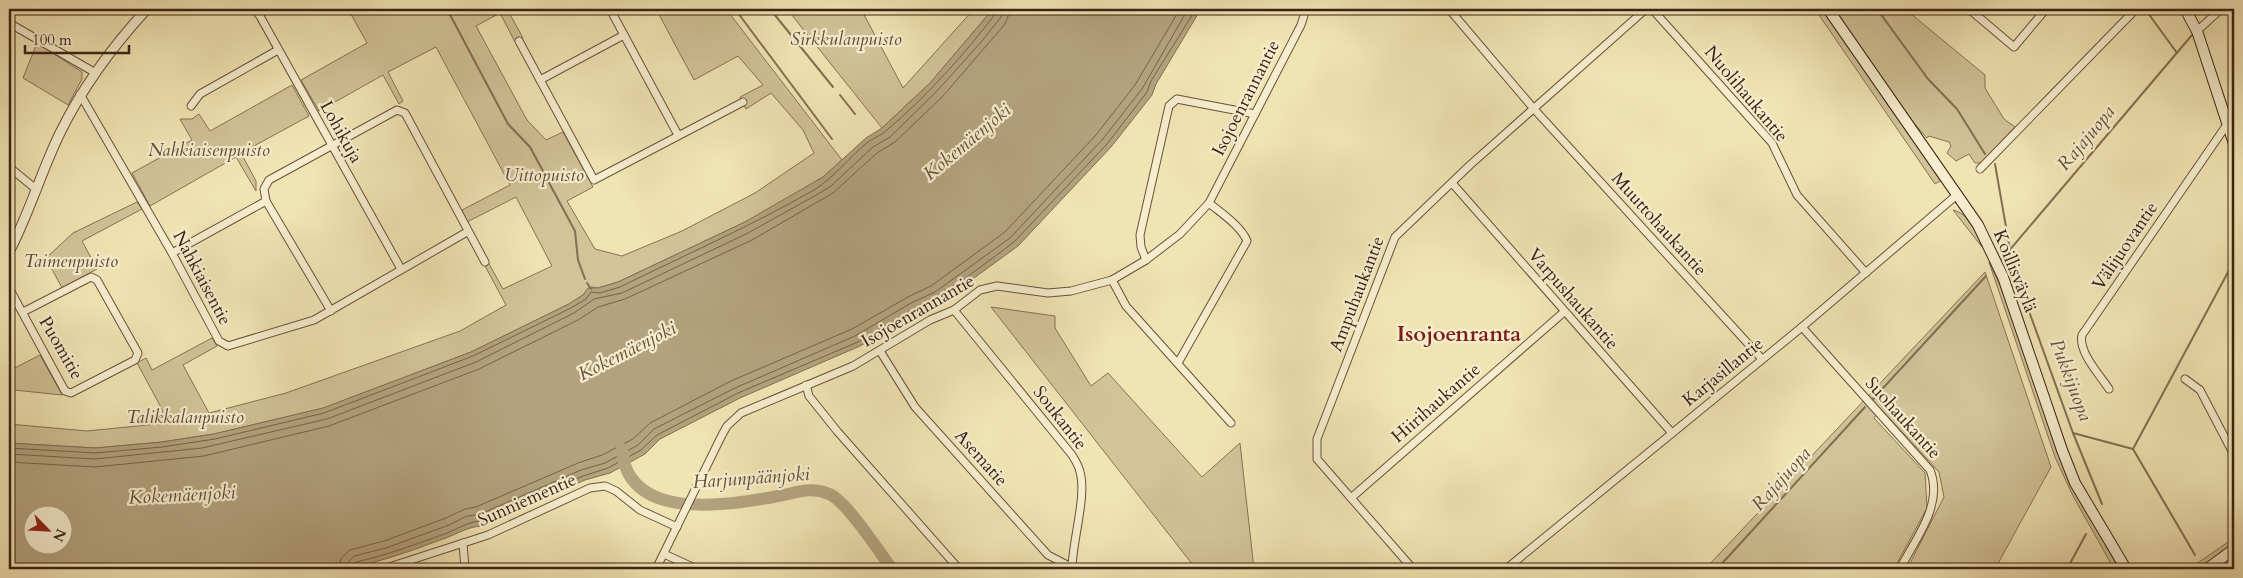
<svg xmlns="http://www.w3.org/2000/svg" width="2243" height="578" font-family="Cardo,serif">
	<style>
		.green { fill: #d2c398; stroke: #867256 }
		.water { fill: #b3a27d; stroke: #836f53; fill-rule: evenodd }
		.lines { fill: none; stroke-linecap: round; stroke-linejoin: round }
		.shore { stroke: #766249; stroke-width: 1 }
		.stream { stroke: #836f53; stroke-width: 2 }
		.river { stroke: #b3a27d; stroke-width: 12 }
		.minor-casing { stroke: #68523c; stroke-width: 9 }
		.tertiary-casing { stroke: #68523c; stroke-width: 11 }
		.secondary-casing { stroke: #3a2215; stroke-width: 12 }
		.minor { stroke: #f6edce; stroke-width: 7 }
		.tertiary { stroke: #f6edce; stroke-width: 9 }
		.secondary { stroke: #f6edce; stroke-width: 10 }
		.labels { text-anchor: middle; dominant-baseline: central; stroke-width: 4.5; stroke-linejoin: round; paint-order: stroke }
		.park-label { font-size: 18px; font-style: italic; fill: #604a36; stroke: #f6edce }
		.street-label { font-size: 18px; fill: #3a2215; stroke: #f6edce }
		.water-label { font-size: 19px; font-style: italic; fill: #644f39; stroke: #f6edce }
		.district-label { font-size: 22px; font-weight: bold; fill: #7a1f14; stroke: #f6edce }
	</style>
	<rect width="100%" height="100%" fill="#f1e4b3"/>
	<filter id="stains"><feTurbulence type="fractalNoise" baseFrequency=".004" numOctaves="4"/><feColorMatrix values="0 0 0 0 .2 0 0 0 0 .09 0 0 0 0 .02 0 0 0 .5 -.17"/></filter>
	<radialGradient id="worn" r=".72"><stop offset=".6" stop-color="#630" stop-opacity="0"/><stop offset="1" stop-color="#630" stop-opacity=".3"/></radialGradient>
	<g class="green">
		<polygon points="348,9 507,9 523,38 515,42 500,13 476,26 527,120 546,140 563,132 593,187 567,201 595,249 622,256 682,231 755,193 814,153 803,130 771,93 746,109 740,97 763,85 738,56 694,80 656,9 726,9 842,160 823,177 762,214 618,282 598,288 591,287 583,295 569,304 471,352 324,408 214,434 162,442 95,448 9,443 9,424 87,431 158,424 163,411 137,363 146,358 152,370 212,338 217,346 183,365 209,413 286,393 460,331 506,305 484,264 488,262 503,289 552,266 516,197 467,222 462,210 510,185 436,47 388,72 403,101 399,104 383,75 319,111 301,80 367,43"/>
		<polygon points="787,9 861,9 903,88 974,9 993,9 930,83 882,128"/>
		<polygon points="1834,9 1885,9 1889,14 1894,9 1905,9 1985,75 1985,88 2004,119 2015,127 1981,163 1975,163 1969,154 1956,161 1947,153 1951,146 1949,142 1929,136 1927,138 1912,121"/>
		<polygon points="1823,11 1942,180 1935,184 1819,15"/>
		<polygon points="37,43 82,72 82,79 68,105 23,78"/>
		<polygon points="292,85 309,116 241,153 256,181 256,191 236,157 150,206 132,173 192,140 180,119 192,119 199,114 210,131"/>
		<polygon points="137,202 142,209 82,241 97,269 62,288 46,258 73,233"/>
		<path d="M1953 210C1970 214 1976 233 1982 247Z"/>
		<polygon points="1989,262 2009,304 2076,493 2119,569 2114,569 2073,496 2055,457"/>
		<polygon points="1985,272 2051,467 1995,569 1907,569 1944,497 1939,472 1881,409 1874,418 1925,473 1927,508 1894,569 1705,569"/>
		<polygon points="991,307 1055,316 1055,328 1091,386 1108,373 1202,477 1240,443 1254,569 1196,569"/>
		<polygon points="40,355 62,395 14,390 9,407 9,371"/>
		<polygon points="2234,538 2234,543 2200,569 2189,569"/>
	</g>
	<path class="water" d="M993 9H1201L1156 84 1152 95 1111 147 1018 246 941 302 916 313 860 346 740 398 660 439 645 454 610 473 585 480 481 526C466 527 454 536 440 540 409 552 379 562 346 569H9V443L95 448 162 442 214 434 323 408 471 352 569 304 583 295 588 288H598L618 282 743 223 823 177 866 138 882 128 930 83ZM32 516H62V546H32Z"/>
	<g class="lines">
		<g class="shore">
			<path d="M9 448 95 453 162 447 215 439 324 413 473 356 571 308 586 299 591 292 600 293 620 287C685 255 751 226 814 190 835 177 849 157 868 142 874 138 882 135 887 130 927 96 964 55 996 13L997 9"/>
			<polyline points="9,454 95,459 202,448 327,419 476,362 574,313 594,299 622,293 748,233 818,194 831,186 873,147 890,137 937,91 982,41 1001,17 1003,9"/>
			<polyline points="9,462 95,467 204,456 329,426 479,369 578,320 598,307 625,299 752,240 833,193 877,153 895,142 943,96 1005,24 1011,9"/>
			<polyline points="339,569 341,558 350,550 384,541 446,518 465,509 476,507 578,463 602,455 633,439 650,423 731,381 852,329 908,297 931,286 1005,232 1096,135 1135,85 1180,9"/>
			<polyline points="346,569 348,562 354,556 386,548 449,525 467,516 478,515 581,470 605,463 638,445 654,429 735,388 855,336 911,303 935,292 1010,238 1102,140 1142,89 1188,9"/>
			<path d="M352 569 356 562C387 555 417 544 447 533 458 529 467 522 480 521L583 476 608 468 641 450 657 435 738 393 858 342 914 309 939 298 1014 242 1107 144 1147 92 1151 81 1196 9"/>
		</g>
		<g class="stream">
			<polyline points="447,9 508,124 530,147 543,171"/>
			<polyline points="735,9 832,139"/>
			<polyline points="770,9 833,87"/>
			<polyline points="1877,9 1928,79 1957,109 1985,154"/>
			<polyline points="2148,13 2177,53"/>
			<polyline points="840,95 855,114"/>
			<polyline points="1995,164 2013,267 2073,433 2133,449 2195,555"/>
			<polyline points="547,179 575,231 578,260 585,279"/>
			<polyline points="2002,259 2192,35"/>
			<polyline points="587,283 591,289"/>
			<polyline points="1873,399 1986,276"/>
			<polyline points="2073,433 2102,504"/>
			<polyline points="2133,449 2234,261"/>
			<polyline points="1717,569 1865,407"/>
			<polyline points="2067,569 2086,534"/>
		</g>
		<path class="river" d="M622 449C627 522 727 506 778 496 796 493 811 486 829 494 846 500 880 553 892 569"/>
		<defs>
			<g id="minor">
				<polyline points="256,9 401,269"/>
				<polyline points="610,9 678,135"/>
				<polyline points="1449,9 1534,109 1762,359"/>
				<polyline points="1652,9 1772,143 1797,195 1866,273"/>
				<polyline points="1969,9 2014,47 2046,9"/>
				<polyline points="258,14 267,9"/>
				<polyline points="9,23 94,72"/>
				<polyline points="2197,31 2221,9"/>
				<polyline points="519,41 594,180 743,102"/>
				<polyline points="540,80 624,35"/>
				<polyline points="80,94 172,253 219,341 228,346 314,320 467,232"/>
				<polyline points="191,106 200,94 278,50"/>
				<polyline points="9,167 37,190"/>
				<polyline points="1980,169 2136,9"/>
				<polyline points="1452,183 1672,433"/>
				<polyline points="266,201 331,311"/>
				<polyline points="172,253 266,201 264,189 269,180 397,110 405,113 485,262"/>
				<polyline points="1146,260 1141,247 1140,235 1169,106 1177,99 1182,100 1255,114"/>
				<polyline points="1112,280 1126,306 1231,423"/>
				<polyline points="9,288 65,391 71,393 135,360 138,353 97,280 91,277 23,312"/>
				<path d="M954 310 1072 455C1075 460 1079 466 1080 472 1087 496 1072 542 1072 569"/>
				<path d="M1802 327 1930 470C1944 505 1915 539 1900 569"/>
				<polyline points="880,351 915,407 1048,555 1075,569"/>
				<path d="M1178 363 1247 241C1241 226 1221 213 1209 203"/>
				<polyline points="2185,379 2200,390 2234,455"/>
				<polyline points="806,385 809,396 837,431 959,569"/>
				<path d="M2109 389C2100 375 2078 352 2082 335L2228 123"/>
				<polyline points="1351,498 1564,312"/>
				<polyline points="463,543 465,569"/>
				<polyline points="664,554 697,569"/>
				<polyline points="383,569 488,535 590,488 605,486 616,491 640,510 677,527"/>
				<polyline points="656,569 722,435 727,426 741,413 853,366 930,320 954,310 980,290 997,286 1048,293 1071,291 1112,280 1146,260 1180,234 1209,203 1301,25 1306,9"/>
				<polyline points="1413,569 1317,459 1317,439 1395,237 1470,165 1646,9"/>
				<polyline points="1506,569 1802,327 1958,194"/>
			</g>
			<path id="tertiary" d="M9 252C29 214 41 172 60 133 83 86 112 47 147 9"/>
			<g id="secondary">
				<polyline points="1828,9 1978,225 2003,277 2062,450 2075,483 2126,569"/>
				<polyline points="2185,9 2197,31 2234,144"/>
				<polyline points="2207,569 2234,549"/>
			</g>
		</defs>
		<use href="#minor" class="minor-casing"/>
		<use href="#tertiary" class="tertiary-casing"/>
		<use href="#secondary" class="secondary-casing"/>
		<use href="#minor" class="minor"/>
		<use href="#tertiary" class="tertiary"/>
		<use href="#secondary" class="secondary"/>
	</g>
	<g class="labels">
		<g class="park-label">
			<text x="846" y="39">Sirkkulanpuisto</text>
			<text x="209" y="150">Nahkiaisenpuisto</text>
			<text x="544" y="175">Uittopuisto</text>
			<text x="71" y="261">Taimenpuisto</text>
			<text x="185" y="417">Talikkalanpuisto</text>
		</g>
		<g class="street-label">
			<text transform="translate(1746 94) rotate(50)">Nuolihaukantie</text>
			<text transform="translate(1246 98) rotate(-63)">Isojoenrannantie</text>
			<text transform="translate(341 132) rotate(61)">Lohikuja</text>
			<text transform="translate(1659 224) rotate(48)">Muuttohaukantie</text>
			<text transform="translate(2125 246) rotate(-56)">Välijuovantie</text>
			<text transform="translate(2015 271) rotate(68)">Koillisväylä</text>
			<text transform="translate(202 278) rotate(62)">Nahkiaisentie</text>
			<text transform="translate(1357 294) rotate(-69)">Ampuhaukantie</text>
			<text transform="translate(1573 299) rotate(49)">Varpushaukantie</text>
			<text transform="translate(918 311) rotate(-30)">Isojoenrannantie</text>
			<text transform="translate(61 348) rotate(60)">Puomitie</text>
			<text transform="translate(1723 372) rotate(-39)">Karjasillantie</text>
			<text transform="translate(1436 403) rotate(-41)">Hiirihaukantie</text>
			<text transform="translate(1060 418) rotate(52)">Soukantie</text>
			<text transform="translate(1903 418) rotate(48)">Suohaukantie</text>
			<text transform="translate(981 458) rotate(48)">Asematie</text>
			<text transform="translate(527 500) rotate(-24)">Sunniementie</text>
		</g>
		<g class="water-label">
			<text transform="translate(2086 138) rotate(-50)">Rajajuopa</text>
			<text transform="translate(967 142) rotate(-40)">Kokemäenjoki</text>
			<text transform="translate(627 351) rotate(-27)">Kokemäenjoki</text>
			<text transform="translate(2071 380) rotate(69)">Pukkijuopa</text>
			<text transform="translate(751 478) rotate(-4)">Harjunpäänjoki</text>
			<text transform="translate(1781 479) rotate(-48)">Rajajuopa</text>
			<text transform="translate(182 495) rotate(-3)">Kokemäenjoki</text>
		</g>
		<g class="district-label">
			<text x="1459" y="334">Isojoenranta</text>
		</g>
	</g>
	<rect width="2243" height="578" fill="none" stroke="#f1e4b3" stroke-width="30"/>
	<rect x="10" y="10" width="2223" height="558" fill="none" stroke="#3a2215" stroke-width="2.5"/>
	<rect x="15" y="15" width="2213" height="548" fill="none" stroke="#3a2215"/>
	<g transform="translate(48 530) rotate(114)"><circle r="24" fill="#f6edce" stroke="#ab9c84"/>
	<path d="M0-4L9 19L0 12L-9 19Z" fill="#8f2418"/>
	<text y="-8" font-size="14" font-weight="bold" text-anchor="middle" fill="#3a2215">N</text>
	</g>
	<path d="M25 45v8h104v-8" fill="none" stroke="#3a2215" stroke-width="2.5"/>
	<text x="32" y="45" font-size="15" fill="#3a2215" stroke="#f6edce" stroke-width="4" paint-order="stroke">100 m</text>
	<rect width="100%" height="100%" filter="url(#stains)"/>
	<rect width="100%" height="100%" fill="url(#worn)"/>
</svg>
